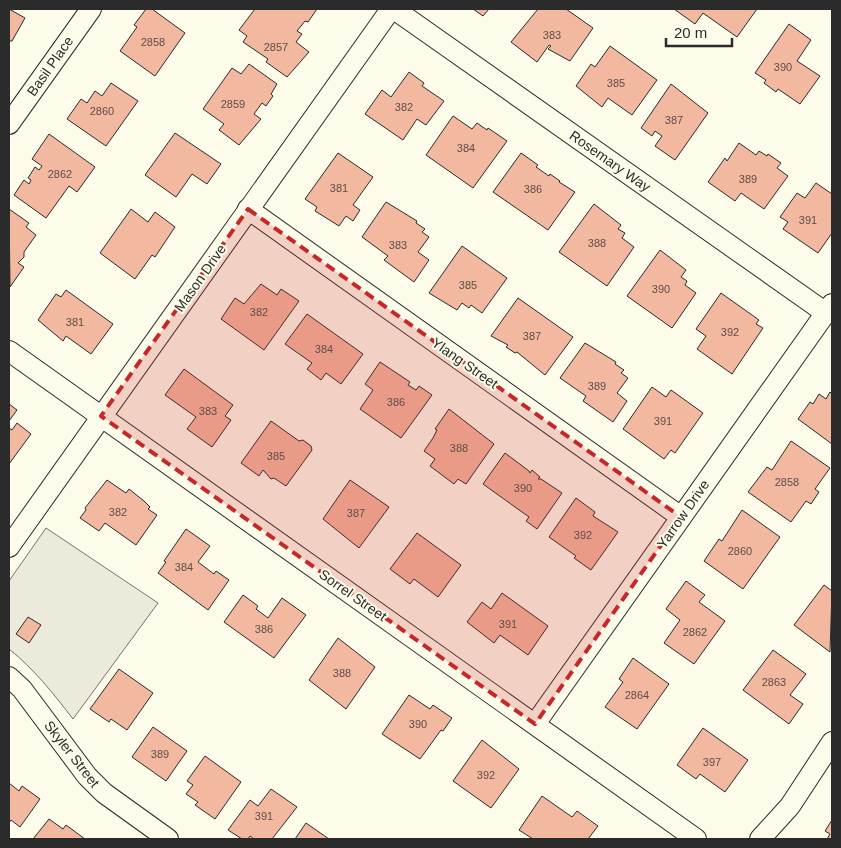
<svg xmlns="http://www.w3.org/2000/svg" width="841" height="848" font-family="Helvetica,sans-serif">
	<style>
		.green { fill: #ecebdb; stroke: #74746e }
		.building { fill: #f2b8a0; stroke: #2b2b2b }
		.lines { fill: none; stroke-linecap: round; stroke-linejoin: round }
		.street-casing { stroke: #2b2b2b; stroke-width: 22 }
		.street { stroke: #fdfbea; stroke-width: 20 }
		.marked { fill: #c62828; fill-opacity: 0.2; stroke: #c62828; stroke-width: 4; stroke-dasharray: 10 6; stroke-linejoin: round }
		.labels { text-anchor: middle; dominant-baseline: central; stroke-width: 4; stroke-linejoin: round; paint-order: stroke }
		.number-label { font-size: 11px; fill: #5d4e48 }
		.street-label { font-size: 14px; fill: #2b2b2b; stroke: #fdfbea }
	</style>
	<rect width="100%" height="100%" fill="#fdfbea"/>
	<path class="green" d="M46 528 158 603 73 719C53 693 34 669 9 649V581Z"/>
	<g class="building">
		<polygon points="9,9 25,18 12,41 9,41"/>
		<polygon points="146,9 152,9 185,33 155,76 120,51 137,27 134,25"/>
		<polygon points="255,9 317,9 308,22 305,21 297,31 302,34 296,42 309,52 287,77 266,62 268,59 243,42 247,36 239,30"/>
		<polygon points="473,9 489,9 483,16"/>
		<polygon points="538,9 566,9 593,28 570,61 548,49 551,46 549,45 537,62 511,42"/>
		<polygon points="674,9 757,9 737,37 703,13 695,24"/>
		<polygon points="789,24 811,40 797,61 820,76 800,104 778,89 776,92 764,83 766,80 755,73"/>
		<polygon points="610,46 657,80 632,115 608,98 602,107 576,86 591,64 595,67"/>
		<polygon points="249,64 277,84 271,94 273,96 266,106 262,103 254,114 261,119 239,145 219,130 224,124 203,109 232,68 241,74"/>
		<polygon points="409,72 424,83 422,86 444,101 426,125 417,119 403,140 365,114 382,90 391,97"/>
		<polygon points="111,83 138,101 106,146 67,119 81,99 87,103 95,91 102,96"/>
		<polygon points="671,84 708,113 675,160 655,146 662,136 655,131 652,136 641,128"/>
		<polygon points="453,116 472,129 477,123 487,130 488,128 507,141 473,188 426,155"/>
		<polygon points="175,133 221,164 207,184 192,174 176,197 145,175"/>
		<polygon points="49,134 95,167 77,192 69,186 46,218 14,195 24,180 29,184 31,180 28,178 35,167 39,170 42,166 32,159"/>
		<polygon points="739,143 756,155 759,151 767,156 768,154 781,163 777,168 788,176 764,209 741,193 735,201 708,182 725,158 727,161"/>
		<polygon points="338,153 373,177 353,205 360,210 353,221 346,216 339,226 315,211 317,207 305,199"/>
		<polygon points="521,153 538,165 536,167 549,176 550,174 560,181 559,182 575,192 548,230 493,192"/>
		<polygon points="816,183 832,194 832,233 818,253 783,229 788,222 780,217 797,193 805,198"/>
		<polygon points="386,202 417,221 416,223 425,229 422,232 429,237 418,252 429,260 414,282 384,260 388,256 362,237"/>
		<polygon points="594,204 621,225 618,229 625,233 622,238 634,247 607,286 559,252"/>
		<polygon points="9,209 29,223 26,227 36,235 24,252 24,257 18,263 24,267 10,287"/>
		<polygon points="131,209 148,222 155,212 175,227 155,257 152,255 135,279 100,253"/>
		<polygon points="462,246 507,278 482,313 471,305 469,308 462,303 457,310 429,293"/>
		<polygon points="660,250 686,270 681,277 687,281 685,285 696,293 672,328 627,296"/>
		<polygon points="261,284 277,295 281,289 299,301 264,350 221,319 235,298 244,304"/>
		<polygon points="66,290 113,324 91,354 66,336 63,341 38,320 56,294 61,297"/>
		<polygon points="721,293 759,320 756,324 763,328 732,374 697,349 706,336 696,329"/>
		<polygon points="518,298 573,337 545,375 517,352 515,353 506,347 508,345 491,336"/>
		<polygon points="307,314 363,354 341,384 326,373 321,380 307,369 312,363 285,344"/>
		<polygon points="585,343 616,362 615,364 624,370 621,373 628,378 617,393 627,401 613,422 583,401 586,396 560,378"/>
		<polygon points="380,362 410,382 408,385 416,390 419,386 432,395 401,438 360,409 373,390 365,384"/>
		<polygon points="184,369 233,405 225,416 231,420 212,447 187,429 196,417 165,395"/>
		<polygon points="652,387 666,397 671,390 703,413 675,453 671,450 664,459 623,429"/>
		<polygon points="830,392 832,394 832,444 798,419 810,402 813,404 819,394 826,399"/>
		<polygon points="9,404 17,410 9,421"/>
		<polygon points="449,409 494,444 466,484 458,479 454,484 430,466 435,459 424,451 433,438 437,430 435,429"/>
		<polygon points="271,421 299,441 303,440 311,446 312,450 286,486 274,478 271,479 263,470 259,476 241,463"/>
		<polygon points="17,423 31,434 9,464 9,428 12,430"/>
		<polygon points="791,441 830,468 815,489 819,492 811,504 806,501 791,522 748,492 767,467 772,470"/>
		<polygon points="505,453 529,471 530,473 532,470 540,477 538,479 541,479 562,493 537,529 526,521 529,517 483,484"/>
		<polygon points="107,480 126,493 129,489 144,501 150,507 148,509 157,515 136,545 105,523 99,531 80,518 86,510 85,508"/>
		<polygon points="350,480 389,507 359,548 323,519"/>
		<polygon points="576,498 595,512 593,516 618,532 591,570 574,558 576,556 549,537"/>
		<polygon points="742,510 780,537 743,589 704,561 719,539 722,541"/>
		<polygon points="186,529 210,546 198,562 214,574 216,571 229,580 208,610 158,573 166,562 164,561"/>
		<polygon points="417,533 461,565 438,597 414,579 410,584 390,569"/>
		<polygon points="686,581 705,595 699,602 725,621 694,664 664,643 680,620 666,609"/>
		<polygon points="824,585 832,591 830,652 794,625"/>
		<polygon points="502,593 548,626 528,655 500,635 494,643 467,622 482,602 491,609"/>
		<polygon points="243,595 258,606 256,609 268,618 282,598 306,615 274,658 224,622"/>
		<polygon points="28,617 41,625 29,643 16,634"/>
		<polygon points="338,638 375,667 346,709 309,680"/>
		<polygon points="773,650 806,674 790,695 803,704 789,724 743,690"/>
		<polygon points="633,658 669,684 637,729 605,707 623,682 619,679"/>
		<polygon points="119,669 153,693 127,730 111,719 109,722 90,709"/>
		<polygon points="409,695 430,709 433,705 452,718 443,731 441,730 420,759 382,734"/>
		<polygon points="153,727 187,751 166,781 132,757"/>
		<polygon points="703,728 748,760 725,792 700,774 696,779 677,765"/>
		<polygon points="482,740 519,769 491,808 453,781"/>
		<polygon points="205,756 241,782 215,819 195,805 198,802 186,794 193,785 187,781"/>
		<polygon points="9,783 19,791 22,786 40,799 20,827 11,820 9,823"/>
		<polygon points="271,789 297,807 272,839 254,839 250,836 248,839 242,839 228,830 250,800 258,806"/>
		<polygon points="542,796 572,817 577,811 598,826 588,839 533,839 519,830"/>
		<polygon points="49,819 63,829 66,825 85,839 33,839"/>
		<polygon points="832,820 832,839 827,839 830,834 825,831"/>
		<polygon points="306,823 329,839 295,839"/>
	</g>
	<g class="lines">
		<defs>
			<g id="street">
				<polyline points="394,9 826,313"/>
				<polyline points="9,124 91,9"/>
				<polyline points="248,209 681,517"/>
				<polyline points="9,351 696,839"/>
				<polyline points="9,547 391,9"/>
				<polyline points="9,677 22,689 87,776 104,793 168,839"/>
				<polyline points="535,724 832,304"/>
				<polyline points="760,839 790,806 832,742"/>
			</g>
		</defs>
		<use href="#street" class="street-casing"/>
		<use href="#street" class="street"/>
	</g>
	<path class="marked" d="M248 209 681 517 535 724 101 416Z"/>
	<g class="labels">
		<g class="number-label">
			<text x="552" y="35">383</text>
			<text x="153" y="42">2858</text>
			<text x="276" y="47">2857</text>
			<text x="783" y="67">390</text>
			<text x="616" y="83">385</text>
			<text x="233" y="104">2859</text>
			<text x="404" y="107">382</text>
			<text x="102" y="111">2860</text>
			<text x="674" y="120">387</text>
			<text x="466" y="148">384</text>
			<text x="60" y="174">2862</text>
			<text x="748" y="179">389</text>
			<text x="339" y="188">381</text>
			<text x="533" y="189">386</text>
			<text x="808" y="220">391</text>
			<text x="597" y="243">388</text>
			<text x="398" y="245">383</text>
			<text x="468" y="285">385</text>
			<text x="661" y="289">390</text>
			<text x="259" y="312">382</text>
			<text x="75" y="322">381</text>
			<text x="730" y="332">392</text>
			<text x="532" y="336">387</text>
			<text x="324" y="349">384</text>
			<text x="597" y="386">389</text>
			<text x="396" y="402">386</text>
			<text x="208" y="411">383</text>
			<text x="663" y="421">391</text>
			<text x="459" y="448">388</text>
			<text x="276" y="456">385</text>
			<text x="787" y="482">2858</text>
			<text x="523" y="488">390</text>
			<text x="118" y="512">382</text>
			<text x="356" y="513">387</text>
			<text x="583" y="535">392</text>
			<text x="740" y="551">2860</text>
			<text x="184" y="567">384</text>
			<text x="508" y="624">391</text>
			<text x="264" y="629">386</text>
			<text x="695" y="632">2862</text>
			<text x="342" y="673">388</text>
			<text x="774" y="682">2863</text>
			<text x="637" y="695">2864</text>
			<text x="418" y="724">390</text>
			<text x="160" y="754">389</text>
			<text x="712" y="762">397</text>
			<text x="486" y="775">392</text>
			<text x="264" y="816">391</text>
		</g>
		<g class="street-label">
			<text transform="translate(50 66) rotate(-55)">Basil Place</text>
			<text transform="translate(610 161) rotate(35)">Rosemary Way</text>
			<text transform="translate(200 278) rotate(-55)">Mason Drive</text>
			<text transform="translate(465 363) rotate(35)">Ylang Street</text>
			<text transform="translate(683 514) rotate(-55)">Yarrow Drive</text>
			<text transform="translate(353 595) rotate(35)">Sorrel Street</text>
			<text transform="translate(72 754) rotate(52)">Skyler Street</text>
		</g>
	</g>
	<rect width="841" height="848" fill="none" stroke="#2b2b2b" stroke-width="20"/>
	<path d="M666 38v8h66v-8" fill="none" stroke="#2b2b2b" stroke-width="2.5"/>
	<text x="674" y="38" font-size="15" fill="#2b2b2b" stroke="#fdfbea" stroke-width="4" paint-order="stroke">20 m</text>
</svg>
